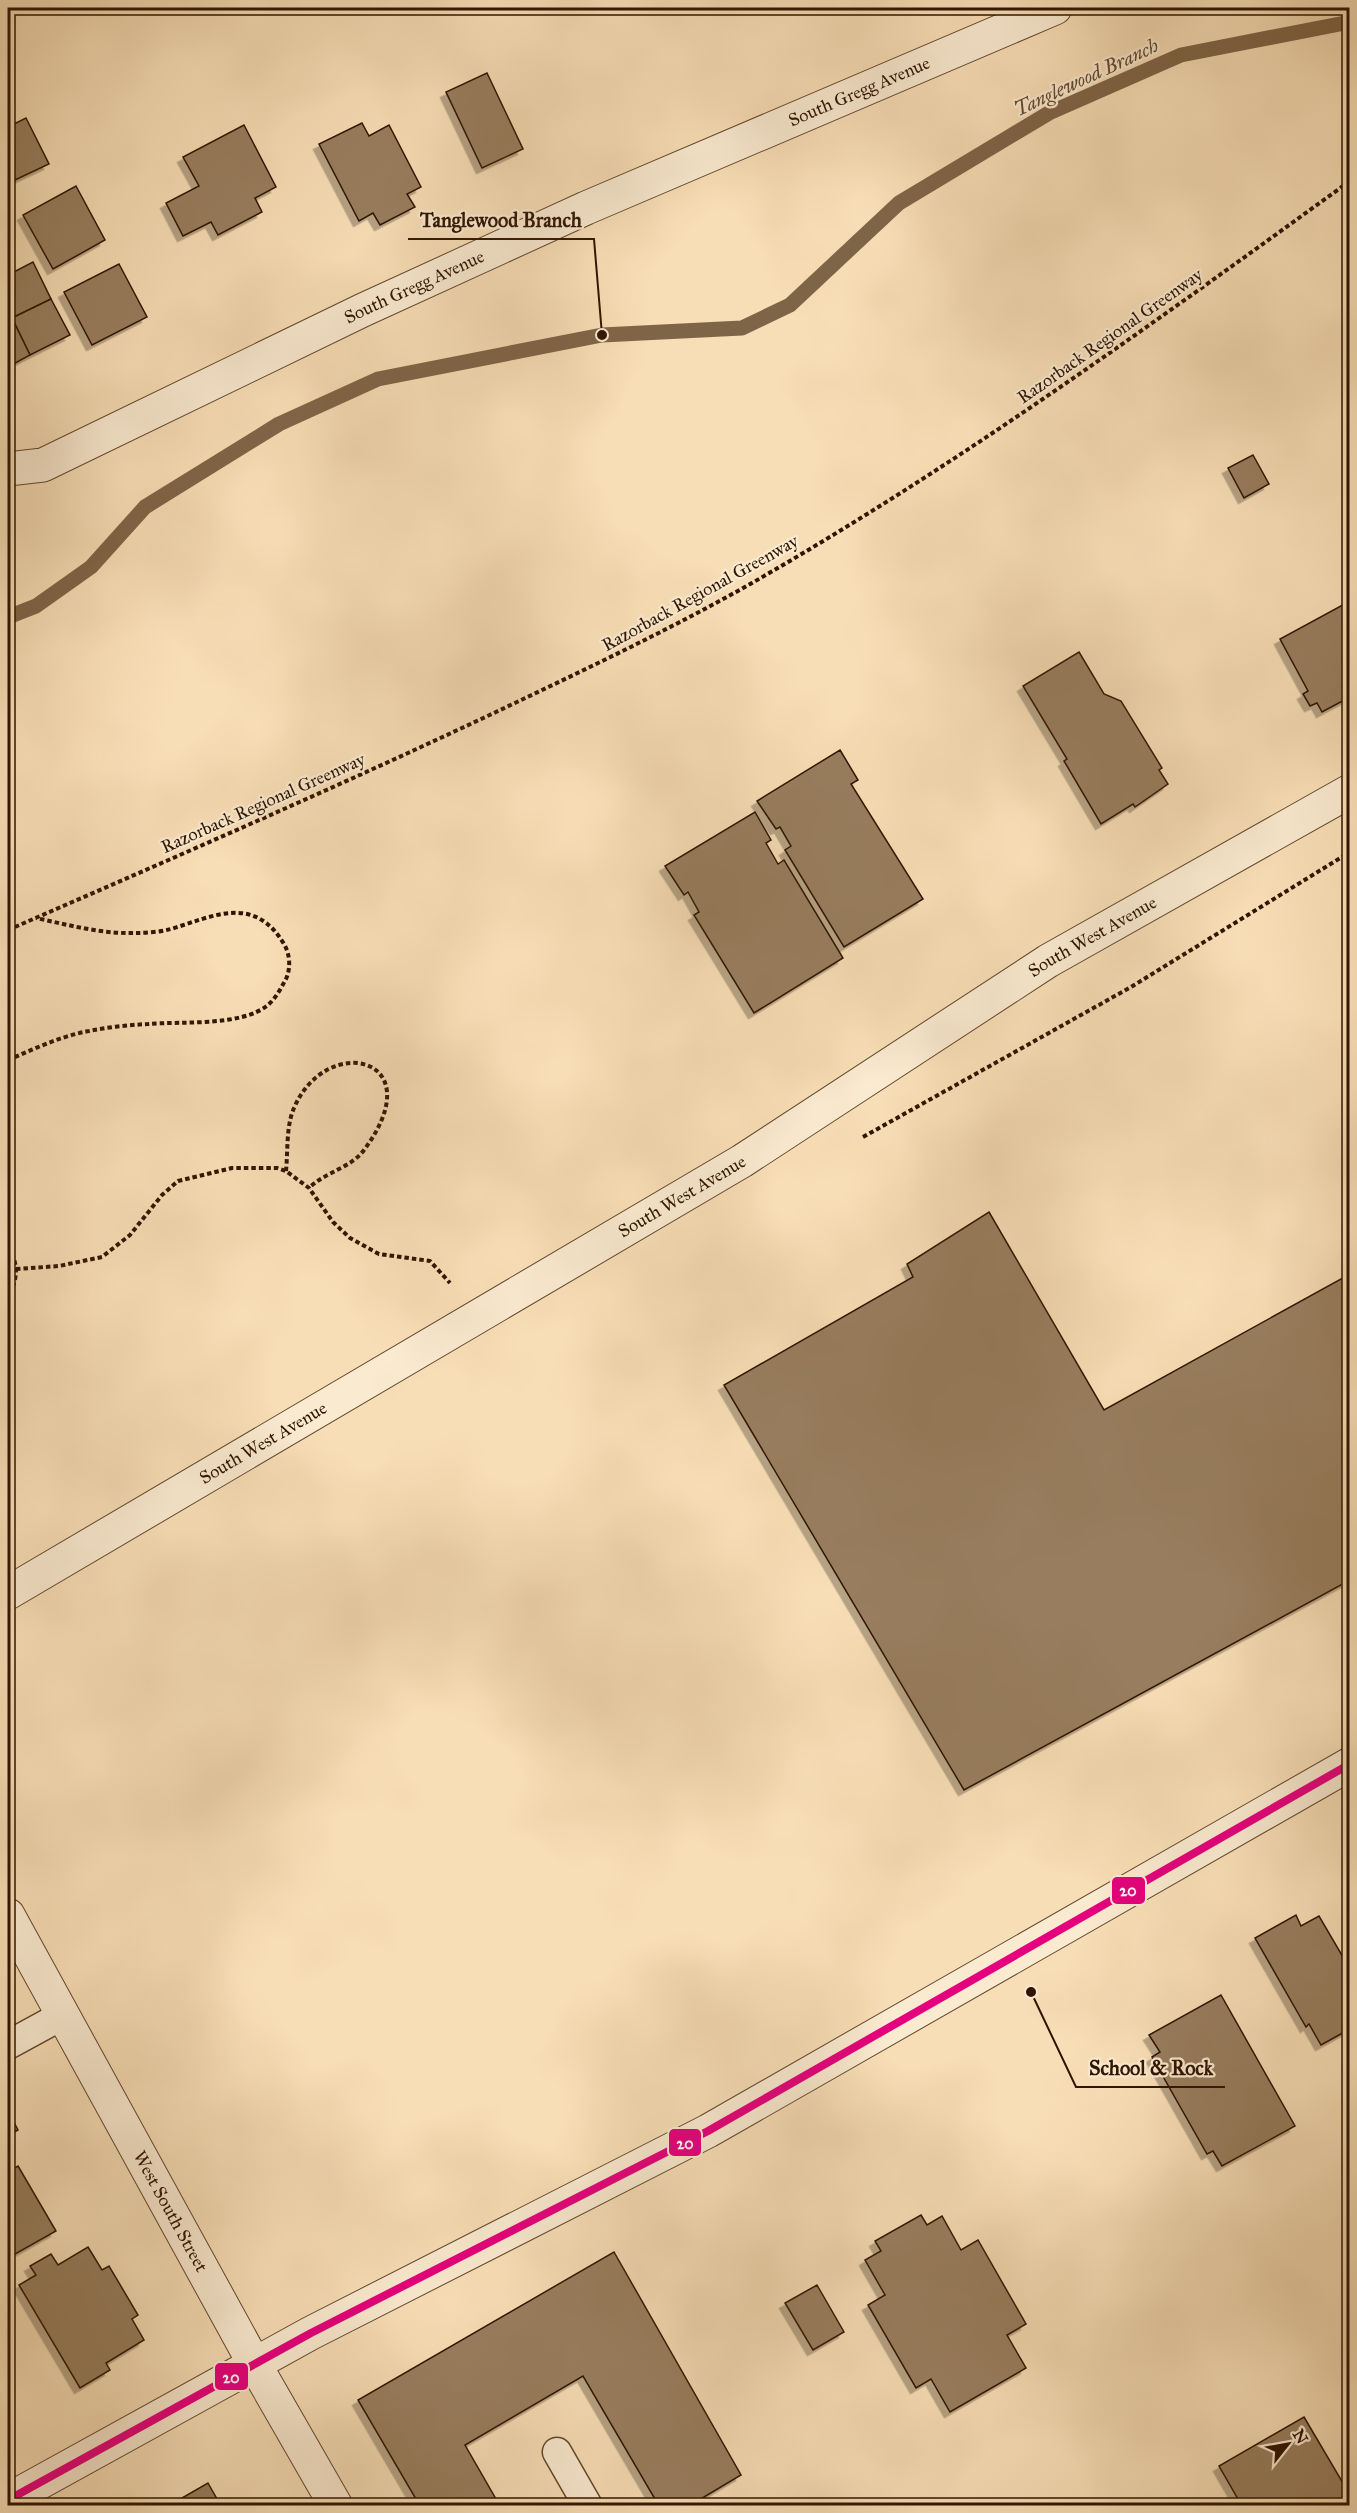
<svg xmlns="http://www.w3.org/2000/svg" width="1357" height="2513" font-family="'IM FELL Great Primer',serif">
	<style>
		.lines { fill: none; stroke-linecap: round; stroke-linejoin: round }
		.stream { stroke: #7f6548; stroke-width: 15 }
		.building { fill: #987e5f; stroke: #2f1501; stroke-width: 1.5; filter: url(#shadow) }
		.service-casing { stroke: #61472e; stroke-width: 31 }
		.minor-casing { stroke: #61472e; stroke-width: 35 }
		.tertiary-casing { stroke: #61472e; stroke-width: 35 }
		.path { stroke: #2f1501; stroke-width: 4; stroke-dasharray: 4.5 3; stroke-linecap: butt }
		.service { stroke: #faead0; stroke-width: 28 }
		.minor { stroke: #faead0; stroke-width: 33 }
		.tertiary { stroke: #faead0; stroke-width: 33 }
		.bus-1-casing { stroke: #faead0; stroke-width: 12 }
		.bus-1 { stroke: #e5007d; stroke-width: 8 }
		.labels { text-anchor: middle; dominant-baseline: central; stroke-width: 4.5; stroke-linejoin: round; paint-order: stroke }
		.street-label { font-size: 18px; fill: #2f1501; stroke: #faead0 }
		.water-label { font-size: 20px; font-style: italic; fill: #644a31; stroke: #faead0 }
		.leader { fill: none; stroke: #2f1501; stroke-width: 2 }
		.callout-dot { fill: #2f1501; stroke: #faead0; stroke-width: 2 }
		.callout-label { font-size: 20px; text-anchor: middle; font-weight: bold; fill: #2f1501; stroke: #faead0; stroke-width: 4.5; stroke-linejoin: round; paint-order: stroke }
		.line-badge { stroke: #faead0; stroke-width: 2 }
		.badge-label { font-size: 16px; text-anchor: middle; font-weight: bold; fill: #fff }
	</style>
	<defs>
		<filter id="shadow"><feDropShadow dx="-5.5" dy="5.5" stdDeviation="0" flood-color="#0004"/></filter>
	</defs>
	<rect width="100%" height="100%" fill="#f8deb6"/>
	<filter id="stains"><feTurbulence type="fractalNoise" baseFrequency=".00333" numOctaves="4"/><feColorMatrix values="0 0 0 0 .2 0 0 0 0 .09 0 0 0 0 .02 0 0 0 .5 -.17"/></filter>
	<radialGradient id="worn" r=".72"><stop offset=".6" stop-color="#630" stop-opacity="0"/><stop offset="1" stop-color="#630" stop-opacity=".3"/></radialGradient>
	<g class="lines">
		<polyline class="stream" points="8,617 36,606 91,567 145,507 279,424 378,379 602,335 742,328 790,305 899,203 1049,113 1181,55 1350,22"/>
	</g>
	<g class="building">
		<polygon points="487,73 523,149 482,168 446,92"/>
		<polygon points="26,118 49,164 15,180 8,166 8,127"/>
		<polygon points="362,123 369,136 389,125 421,187 407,194 415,207 380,225 373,213 359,221 319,144"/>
		<polygon points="244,125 276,187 255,198 262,212 218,235 211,222 183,236 166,203 199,186 183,157"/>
		<polygon points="76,186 105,240 53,269 23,215"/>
		<polygon points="33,262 51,299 12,318 8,309 8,275"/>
		<polygon points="119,264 147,317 92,345 64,292"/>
		<polygon points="51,299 70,335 30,355 12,318"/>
		<polygon points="12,318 30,355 8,367 8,321"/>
		<polygon points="1253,455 1269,484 1244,498 1228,468"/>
		<polygon points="1350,601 1350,700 1348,698 1322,712 1317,703 1310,706 1303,694 1308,691 1280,639"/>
		<polygon points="1079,652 1104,694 1121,701 1162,768 1159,770 1168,784 1135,807 1133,804 1101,824 1064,761 1067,759 1023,686"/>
		<polygon points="840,750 858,780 851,784 923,899 844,947 785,850 791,846 780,827 776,829 757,801"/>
		<polygon points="755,812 771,840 766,843 778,864 784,860 843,958 754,1013 694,915 699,912 688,892 684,895 665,866"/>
		<polygon points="989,1212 1104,1410 1350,1274 1350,1580 964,1790 724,1385 913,1277 907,1264"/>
		<polygon points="1296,1915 1301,1926 1319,1916 1350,1969 1350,2029 1321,2045 1309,2024 1306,2027 1255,1938"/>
		<polygon points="1221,1995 1295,2126 1222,2166 1213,2151 1207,2154 1152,2057 1160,2052 1149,2035"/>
		<polygon points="8,2111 18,2130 8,2136"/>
		<polygon points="18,2166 56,2231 8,2258 8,2172"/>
		<polygon points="921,2215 927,2225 942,2216 961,2250 978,2240 1026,2324 1007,2335 1026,2368 950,2412 931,2379 916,2388 868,2305 885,2295 865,2260 881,2251 875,2241"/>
		<polygon points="88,2247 102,2270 109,2266 138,2315 132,2319 144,2340 106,2363 110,2370 80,2388 19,2285 36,2275 30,2266 51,2254 58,2265"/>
		<polygon points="614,2252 741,2475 689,2506 659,2506 583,2376 465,2445 500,2506 420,2506 358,2400"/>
		<polygon points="817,2285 844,2332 813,2350 785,2303"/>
		<polygon points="1304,2417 1350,2495 1350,2506 1242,2506 1219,2466"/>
		<polygon points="208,2483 221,2506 168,2506"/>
	</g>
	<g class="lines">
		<defs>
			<g id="service">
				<polyline points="8,2045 63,2015"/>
				<polyline points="557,2452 588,2506"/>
			</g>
			<g id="minor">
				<path id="s1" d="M8 469 43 465 363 310 586 208 1055 8"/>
				<path id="s2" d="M8 1593 742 1161 1048 961 1350 791"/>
				<path id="s3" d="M8 1915 255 2365 336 2506"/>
			</g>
			<polyline id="tertiary" points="8,2500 311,2333 708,2131 1350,1764"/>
		</defs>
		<use href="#service" class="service-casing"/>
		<use href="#minor" class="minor-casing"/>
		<use href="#tertiary" class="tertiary-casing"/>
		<g class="path">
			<polyline points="8,747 13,762 8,778"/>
			<path d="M8 930C171 859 335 788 496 712 582 671 669 630 752 583 961 463 1155 322 1350 181"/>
			<path d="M8 1060C34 1049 61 1036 89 1031 108 1027 129 1025 148 1024 181 1021 241 1027 268 1005 276 998 281 988 286 979 291 968 290 954 284 944 254 894 214 916 171 929 160 932 146 933 135 933 101 934 69 925 36 918"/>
			<polyline points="863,1137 1131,987 1350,852"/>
			<path d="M286 1171C288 1151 286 1126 294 1108 326 1032 434 1056 364 1150 351 1168 325 1172 309 1188"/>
			<path d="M8 1247C19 1263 18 1280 8 1297"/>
			<polyline points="16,1269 59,1266 102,1257 130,1235 162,1195 178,1181 232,1168 277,1168 286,1171 309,1188 333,1222 350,1238 379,1254 430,1261 450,1283"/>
		</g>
		<use href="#service" class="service"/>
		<use href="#minor" class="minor"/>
		<use href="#tertiary" class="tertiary"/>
		<defs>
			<polyline id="bus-1" points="8,2500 311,2333 708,2131 1350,1764"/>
		</defs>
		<use href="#bus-1" class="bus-1-casing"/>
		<use href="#bus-1" class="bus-1"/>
	</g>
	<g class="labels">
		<g class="street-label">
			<text stroke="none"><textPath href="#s1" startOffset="933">South Gregg Avenue</textPath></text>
			<text stroke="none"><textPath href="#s1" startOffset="447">South Gregg Avenue</textPath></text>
			<text transform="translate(1110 336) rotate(-35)">Razorback Regional Greenway</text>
			<text transform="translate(700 593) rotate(-29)">Razorback Regional Greenway</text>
			<text transform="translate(263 803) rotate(-24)">Razorback Regional Greenway</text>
			<text stroke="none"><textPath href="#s2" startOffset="1268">South West Avenue</textPath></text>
			<text stroke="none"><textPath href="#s2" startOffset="782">South West Avenue</textPath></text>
			<text stroke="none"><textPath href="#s2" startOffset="296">South West Avenue</textPath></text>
			<text stroke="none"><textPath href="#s3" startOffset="338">West South Street</textPath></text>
		</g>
		<g class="water-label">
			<text transform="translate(1086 77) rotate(-25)">Tanglewood Branch</text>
		</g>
	</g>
	<path class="leader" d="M602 335L594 239H408M1031 1992L1076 2087H1225"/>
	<g class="callout-dot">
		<circle cx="602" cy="335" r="6"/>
		<circle cx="1031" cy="1992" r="6"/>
	</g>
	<g class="callout-label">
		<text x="501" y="227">Tanglewood Branch</text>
		<text x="1151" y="2075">School &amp; Rock</text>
	</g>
	<g class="line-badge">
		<rect x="1111" y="1876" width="35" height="29" rx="6" fill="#e5007d"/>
		<rect x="668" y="2128" width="34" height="29" rx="6" fill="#e5007d"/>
		<rect x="214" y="2362" width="35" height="29" rx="6" fill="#e5007d"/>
	</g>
	<g class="badge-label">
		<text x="1128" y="1896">20</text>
		<text x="685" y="2149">20</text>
		<text x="231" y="2383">20</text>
	</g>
	<rect width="1357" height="2513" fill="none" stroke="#f8deb6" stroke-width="30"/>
	<rect x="9" y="9" width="1339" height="2495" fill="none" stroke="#2f1501" stroke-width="3"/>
	<rect x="15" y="15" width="1327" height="2483" fill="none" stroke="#2f1501" stroke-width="1.5"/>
	<g transform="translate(1288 2444) rotate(59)" stroke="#faead0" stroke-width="4.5" paint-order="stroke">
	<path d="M0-4.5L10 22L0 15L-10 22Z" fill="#2f1501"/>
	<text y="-9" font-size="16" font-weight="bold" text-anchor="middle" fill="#2f1501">N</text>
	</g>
	<rect width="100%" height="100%" filter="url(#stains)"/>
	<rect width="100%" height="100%" fill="url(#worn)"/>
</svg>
